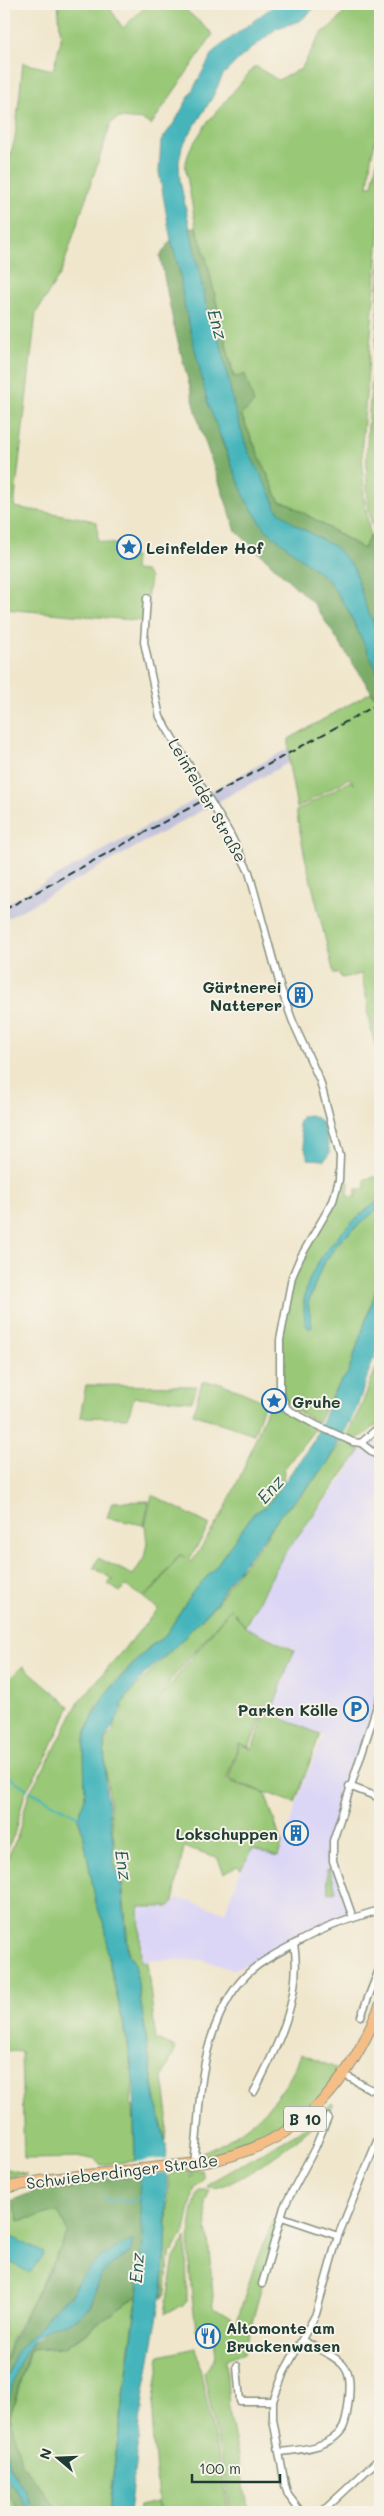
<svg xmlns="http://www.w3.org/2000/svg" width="384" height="2516" font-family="Mali,sans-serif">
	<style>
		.built { fill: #dcd6f6 }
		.industrial { fill: #c2c2dc }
		.green { fill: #99c877; stroke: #5c8256; fill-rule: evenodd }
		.forest { fill: #7aac68; stroke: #4c744e }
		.water { fill: #45b5bb; stroke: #327978 }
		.pier { fill: #f0e6cc }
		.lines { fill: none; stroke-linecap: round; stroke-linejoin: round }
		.stream { stroke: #45b5bb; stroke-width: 2 }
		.street-casing { stroke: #889280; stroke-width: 9 }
		.primary-casing { stroke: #889280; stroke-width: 12 }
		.street { stroke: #fff; stroke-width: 6 }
		.primary { stroke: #f6be87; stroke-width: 10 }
		.rail { stroke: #1f3d34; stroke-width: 2; stroke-dasharray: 8 4; stroke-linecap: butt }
		.labels { text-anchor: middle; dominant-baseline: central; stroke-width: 4; stroke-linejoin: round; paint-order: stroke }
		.shield { fill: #f7f3e8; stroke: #60746a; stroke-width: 1 }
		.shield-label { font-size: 15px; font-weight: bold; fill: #1f3d34 }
		.poi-label { font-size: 16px; font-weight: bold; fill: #1f3d34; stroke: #f7f3e8; text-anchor: start }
		.street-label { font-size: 16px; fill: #1f3d34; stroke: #f7f3e8 }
		.water-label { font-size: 18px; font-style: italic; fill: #285b56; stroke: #f7f3e8 }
	</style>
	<rect width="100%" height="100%" fill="#f7f3e8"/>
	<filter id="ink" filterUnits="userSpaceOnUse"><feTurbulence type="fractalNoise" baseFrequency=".02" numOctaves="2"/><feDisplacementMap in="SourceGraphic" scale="10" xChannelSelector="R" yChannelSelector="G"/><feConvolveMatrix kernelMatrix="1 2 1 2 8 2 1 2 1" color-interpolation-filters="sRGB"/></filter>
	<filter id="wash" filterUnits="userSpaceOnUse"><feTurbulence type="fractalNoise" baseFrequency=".0096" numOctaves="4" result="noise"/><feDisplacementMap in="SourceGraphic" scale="20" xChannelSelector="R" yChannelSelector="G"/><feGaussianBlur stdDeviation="1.12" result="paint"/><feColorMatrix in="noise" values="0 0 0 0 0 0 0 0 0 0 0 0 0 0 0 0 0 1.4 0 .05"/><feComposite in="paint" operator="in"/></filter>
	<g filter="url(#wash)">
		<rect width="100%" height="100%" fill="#f0e6cc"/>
		<polygon class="built" points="380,1428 380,1691 348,1785 331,1841 331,1852 351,1915 233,1970 202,1960 142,1960 140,1908 169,1908 178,1898 225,1912 240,1872 253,1849 279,1857 304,1781 324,1735 271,1713 295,1649 246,1627 283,1556 345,1475 368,1440"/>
		<polygon class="industrial" points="380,698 380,712 4,920 4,905"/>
		<g class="green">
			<polygon points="58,4 107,4 123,28 148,4 179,4 213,34 151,125 143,120 118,118 111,123 61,273 36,313 14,507 81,518 97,522 98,541 123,546 124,556 135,557 134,570 145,571 150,578 144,621 4,609 4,514 9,512 4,511 4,178 15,138 23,63 53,70 61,40"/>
			<polygon points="352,4 380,4 380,122 371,158 368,186 372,186 380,146 380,223 362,445 364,495 370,535 364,549 289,504 279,501 241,414 245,375 237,377 234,376 206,257 196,227 185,165 190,149 206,124 255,66 278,80 301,69 320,35 337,21"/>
			<path d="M380 262V542C354 507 373 375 377 330 378 308 377 284 380 262Z"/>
			<polygon points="371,692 380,712 380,1070 367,1010 369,1009 361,974 342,978 338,973 334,974 305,857 296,811 350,781 355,784 349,778 297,808 289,765 289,739"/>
			<polygon points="380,1176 380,1199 370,1207 318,1264 303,1302 312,1327 308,1303 322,1266 339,1242 380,1207 380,1278 348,1373 336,1388 318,1422 294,1410 286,1401 282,1391 280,1340 292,1277 328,1212 339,1180 349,1182 348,1196 356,1197 356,1189 365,1189 365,1179"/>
			<path d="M376 1368 380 1369V1422C367 1431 363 1443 346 1435L360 1409Z"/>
			<polygon points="202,1382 221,1383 265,1402 254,1434 193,1414"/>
			<polygon points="86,1385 197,1386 192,1401 134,1397 128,1418 80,1417"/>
			<polygon points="268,1407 278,1408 315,1429 284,1469 283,1484 266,1506 253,1514 213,1570 191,1594 166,1635 150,1646 114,1683 97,1707 86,1730 84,1746 85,1798 78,1819 83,1833 96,1903 106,1931 110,1967 128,2045 133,2082 131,2106 133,2105 135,2161 100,2165 94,2158 24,2159 21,2052 4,2050 4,1866 18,1835 29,1793 51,1756 78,1703 158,1609 144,1598 156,1587 180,1555 185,1557 180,1554 156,1586 143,1597 126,1586 120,1592 108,1584 111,1580 114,1580 94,1568 98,1558 133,1575 144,1558 147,1543 145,1525 152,1495 210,1525 189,1560 192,1562 224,1511 244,1468"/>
			<path d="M342 1441 356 1445 357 1450H361L283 1556 245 1626 234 1612 245 1627 294 1650 271 1713 265 1711 249 1747 239 1743 226 1780 265 1793 282 1844 278 1857 253 1849 241 1869 237 1866 224 1873 217 1857 184 1847 173 1902 169 1907H139L141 1961 147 1962 156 2040 176 2048 163 2077 168 2115 166 2141 156 2100 135 1964 129 1954 122 1878 114 1863V1841L104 1753 105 1739 113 1732 114 1721 124 1710 122 1704 132 1691 217 1603 231 1581 262 1543 280 1515 299 1498 329 1462ZM231 1608 160 1698 170 1681Z"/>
			<polygon points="149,1501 144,1525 107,1518 112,1502"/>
			<polygon points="23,1666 70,1706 48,1754 25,1793 14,1835 4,1855 4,1683"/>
			<polygon points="266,1712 320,1734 295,1803 228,1779 240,1744 252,1749"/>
			<polygon points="327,1869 330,1869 336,1891 328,1893"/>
			<path d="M301 2054 343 2071C316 2112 270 2142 223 2153 215 2155 207 2159 200 2157L199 2154C244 2138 285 2098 301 2054Z"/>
			<path d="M332 2103 334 2104C319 2127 245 2181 219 2187 215 2188 210 2187 207 2187L209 2183 298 2132Z"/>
			<polygon points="4,2168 27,2174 4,2178"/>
			<polygon points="189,2170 191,2178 193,2175 190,2170 201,2170 203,2173 203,2179 195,2187 185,2230 173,2252 171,2250 164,2298 162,2298 166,2252 169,2176 174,2172"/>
			<path d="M199 2190H210L205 2203 214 2307 237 2321 256 2261 274 2219 279 2220 244 2353 226 2360 229 2410 249 2512H231L204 2373 216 2357 213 2327 196 2330C191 2284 182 2234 199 2190Z"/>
			<polygon points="13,2200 19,2221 58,2211 68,2233 11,2341 4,2363 4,2205"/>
			<polygon points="186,2238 187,2300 183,2306 165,2313 174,2258"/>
			<polygon points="137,2296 108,2512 63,2512 54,2506 21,2463 10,2417 30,2350 65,2348"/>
			<polygon points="196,2348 229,2512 161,2512 157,2489 152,2415 160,2356"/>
			<polygon points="4,2488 20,2512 4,2512"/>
			<polygon points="158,2502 160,2512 138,2512 139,2506"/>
		</g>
		<g class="forest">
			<polygon points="196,227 206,257 233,376 237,377 245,374 254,403 241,415 279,501 289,504 363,549 371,535 380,550 380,637 366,607 354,568 311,533 294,524 276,509 272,496 257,470 247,449 234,407 221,344 209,319 190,228"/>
			<polygon points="171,240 180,273 183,299 221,440 247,502 265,529 329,581 347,608 380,677 380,698 377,700 314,604 236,531 201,430 174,326 160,256"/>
			<path d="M140 2175C139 2195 142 2214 143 2234 143 2254 141 2275 137 2296L65 2347 29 2350 10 2417 21 2463 54 2506 62 2512H20L4 2487V2475L32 2512 31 2501 9 2466 4 2439 6 2401 21 2355 49 2327 75 2320 91 2305 101 2276 112 2263 130 2253 99 2258 80 2279 72 2293 51 2312 40 2327 17 2351 4 2383V2365L12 2342 68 2233 58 2211 19 2221 13 2200 48 2186Z"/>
		</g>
		<g class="water">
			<polygon points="276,4 319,4 300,21 277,28 240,58 223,75 212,98 182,146 179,162 180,181 209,319 221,344 234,407 247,449 272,496 276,509 294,524 335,547 354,568 366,607 380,637 380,677 347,608 329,581 265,529 247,502 234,471 208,404 183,299 180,273 171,240 159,172 161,141 176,120 214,51"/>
			<path d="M308 1115C326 1116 326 1138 330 1153L324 1160 308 1159 298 1124 301 1117Z"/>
			<path d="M380 1199V1207L339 1242 322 1266 308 1303 312 1327 309 1329C304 1324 305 1318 304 1311 300 1267 349 1222 380 1199Z"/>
			<path d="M380 1278V1339L356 1410 328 1463 302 1493 280 1515 261 1542 229 1581 216 1603 178 1644 144 1675 122 1703V1710C114 1720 113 1730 104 1739L106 1789 113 1841V1863L121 1880 128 1954 135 1964 155 2099 166 2145 167 2172 166 2252 161 2298 144 2392 129 2512H108L141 2274 143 2233 139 2197 140 2175 135 2161 134 2082 128 2044 107 1950 106 1931 96 1903 83 1833 78 1818 85 1798 84 1746 87 1729 106 1693 150 1647 166 1635 191 1594 213 1570 253 1514 266 1506 276 1494 314 1440 336 1388 348 1373Z"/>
			<polygon points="4,2233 44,2253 30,2273 4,2259"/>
			<path d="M133 2240 130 2253C119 2259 107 2265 101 2277 90 2296 98 2301 77 2318 69 2325 57 2323 49 2328 10 2348 0 2427 9 2466 16 2482 33 2494 32 2512L4 2475V2383L17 2351 40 2327 51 2312 72 2294 80 2279 99 2258Z"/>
		</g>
		<polygon class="pier" points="169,2158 170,2172 138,2175 133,2162"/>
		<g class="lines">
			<g class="stream">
				<polyline points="373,1357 380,1360"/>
				<polyline points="4,1773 27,1789"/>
				<polyline points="30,1791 81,1818"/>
				<polyline points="103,2197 109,2202 119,2198 131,2202 139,2197"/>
			</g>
		</g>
	</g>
	<g filter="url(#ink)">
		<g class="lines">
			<defs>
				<g id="street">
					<polyline points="147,598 144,642 160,717 230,834 249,872 281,989 293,1022 320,1081 340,1156 339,1180 333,1201 300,1258 292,1277 280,1340 280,1393 287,1409 316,1425 353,1442 361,1443 380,1426"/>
					<polyline points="361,1443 380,1458"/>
					<polyline points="374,1453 380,1446"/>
					<polyline points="349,1786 380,1798"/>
					<polyline points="353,1918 333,1861 333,1841 380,1697"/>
					<polyline points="361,2016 380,1967"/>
					<polyline points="345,2075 370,2089 380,2090"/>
					<path d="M254 2092C277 2048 303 1995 294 1944"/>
					<path d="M194 2164C198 2133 198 2103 203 2073 209 2036 224 1993 253 1969 266 1958 281 1951 296 1943 322 1928 351 1918 380 1910"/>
					<polyline points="282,2217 338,2236"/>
					<polyline points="262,2284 284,2207 315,2148 328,2117"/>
					<polyline points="237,2366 240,2401 273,2401"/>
					<path d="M279 2452C299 2450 331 2448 343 2428 347 2420 348 2407 349 2398 350 2387 351 2374 343 2365 333 2354 316 2348 303 2341"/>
					<polyline points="301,2512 288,2495 285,2485 273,2419 273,2401 284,2372 316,2314 338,2236 380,2134"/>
					<polyline points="322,2512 380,2458"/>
				</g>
				<path id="primary" d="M4 2188 51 2179 206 2162C298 2144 346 2090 380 2006"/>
			</defs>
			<use href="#street" class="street-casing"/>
			<use href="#primary" class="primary-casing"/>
			<use href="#street" class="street"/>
			<use href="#primary" class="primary"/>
			<polyline class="rail" points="4,910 380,703"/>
		</g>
	</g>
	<defs>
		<symbol id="sight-ring" viewBox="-11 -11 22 22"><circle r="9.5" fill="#f7f3e8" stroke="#1f6fb2" stroke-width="1.5"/><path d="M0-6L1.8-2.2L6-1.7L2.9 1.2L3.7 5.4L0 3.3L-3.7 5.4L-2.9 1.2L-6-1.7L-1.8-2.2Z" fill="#1f6fb2"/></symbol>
		<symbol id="building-ring" viewBox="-11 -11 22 22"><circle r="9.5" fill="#f7f3e8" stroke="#1f6fb2" stroke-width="1.5"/><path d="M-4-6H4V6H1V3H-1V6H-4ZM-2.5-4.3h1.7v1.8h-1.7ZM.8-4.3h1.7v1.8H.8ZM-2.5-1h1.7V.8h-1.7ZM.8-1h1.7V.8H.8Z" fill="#1f6fb2"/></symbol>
		<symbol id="parking-ring" viewBox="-11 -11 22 22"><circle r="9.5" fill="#f7f3e8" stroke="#1f6fb2" stroke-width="1.5"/><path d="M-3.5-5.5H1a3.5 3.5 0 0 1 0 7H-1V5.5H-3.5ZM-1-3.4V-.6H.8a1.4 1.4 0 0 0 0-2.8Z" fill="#1f6fb2"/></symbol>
		<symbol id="restaurant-ring" viewBox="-11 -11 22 22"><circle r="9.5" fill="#f7f3e8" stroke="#1f6fb2" stroke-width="1.5"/><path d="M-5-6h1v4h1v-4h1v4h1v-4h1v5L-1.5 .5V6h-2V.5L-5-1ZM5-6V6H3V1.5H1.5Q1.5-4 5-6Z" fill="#1f6fb2"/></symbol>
	</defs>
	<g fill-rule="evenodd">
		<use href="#sight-ring" x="115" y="533" width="28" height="28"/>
		<use href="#building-ring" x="286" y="981" width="28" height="28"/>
		<use href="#sight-ring" x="260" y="1387" width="28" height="28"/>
		<use href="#parking-ring" x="342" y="1695" width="28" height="28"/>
		<use href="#building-ring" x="282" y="1819" width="28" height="28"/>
		<use href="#restaurant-ring" x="194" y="2322" width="28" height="28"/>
	</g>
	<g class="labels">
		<rect class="shield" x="284" y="2106.5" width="42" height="25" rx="4"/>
		<g class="shield-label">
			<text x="305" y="2119">B 10</text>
		</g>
		<g class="poi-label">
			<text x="146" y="547">Leinfelder Hof</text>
			<text x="282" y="986" text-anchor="end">Gärtnerei<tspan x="282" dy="18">Natterer</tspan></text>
			<text x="292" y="1401">Gruhe</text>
			<text x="338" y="1709" text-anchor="end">Parken Kölle</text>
			<text x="278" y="1833" text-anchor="end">Lokschuppen</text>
			<text x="226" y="2327">Altomonte am<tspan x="226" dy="18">Bruckenwasen</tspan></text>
		</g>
		<g class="street-label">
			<text transform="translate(208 800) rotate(60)">Leinfelder Straße</text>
			<text transform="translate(122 2171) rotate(-7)">Schwieberdinger Straße</text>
		</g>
		<g class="water-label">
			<text transform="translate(218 324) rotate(74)">Enz</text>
			<text transform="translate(270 1489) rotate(-49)">Enz</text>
			<text transform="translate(124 1865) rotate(81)">Enz</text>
			<text transform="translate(136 2268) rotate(-86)">Enz</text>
		</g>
	</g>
	<rect width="384" height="2516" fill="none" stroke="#f7f3e8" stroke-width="20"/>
	<g transform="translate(58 2458) rotate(289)" stroke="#f7f3e8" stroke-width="4" paint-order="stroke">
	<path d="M0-4L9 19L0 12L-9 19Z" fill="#1f3d34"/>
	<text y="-8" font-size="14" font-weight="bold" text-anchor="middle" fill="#1f3d34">N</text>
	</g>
	<path d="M192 2474v8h88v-8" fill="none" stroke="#1f3d34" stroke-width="2.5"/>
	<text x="199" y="2474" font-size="15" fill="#1f3d34" stroke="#f7f3e8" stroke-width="4" paint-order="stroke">100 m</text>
</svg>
